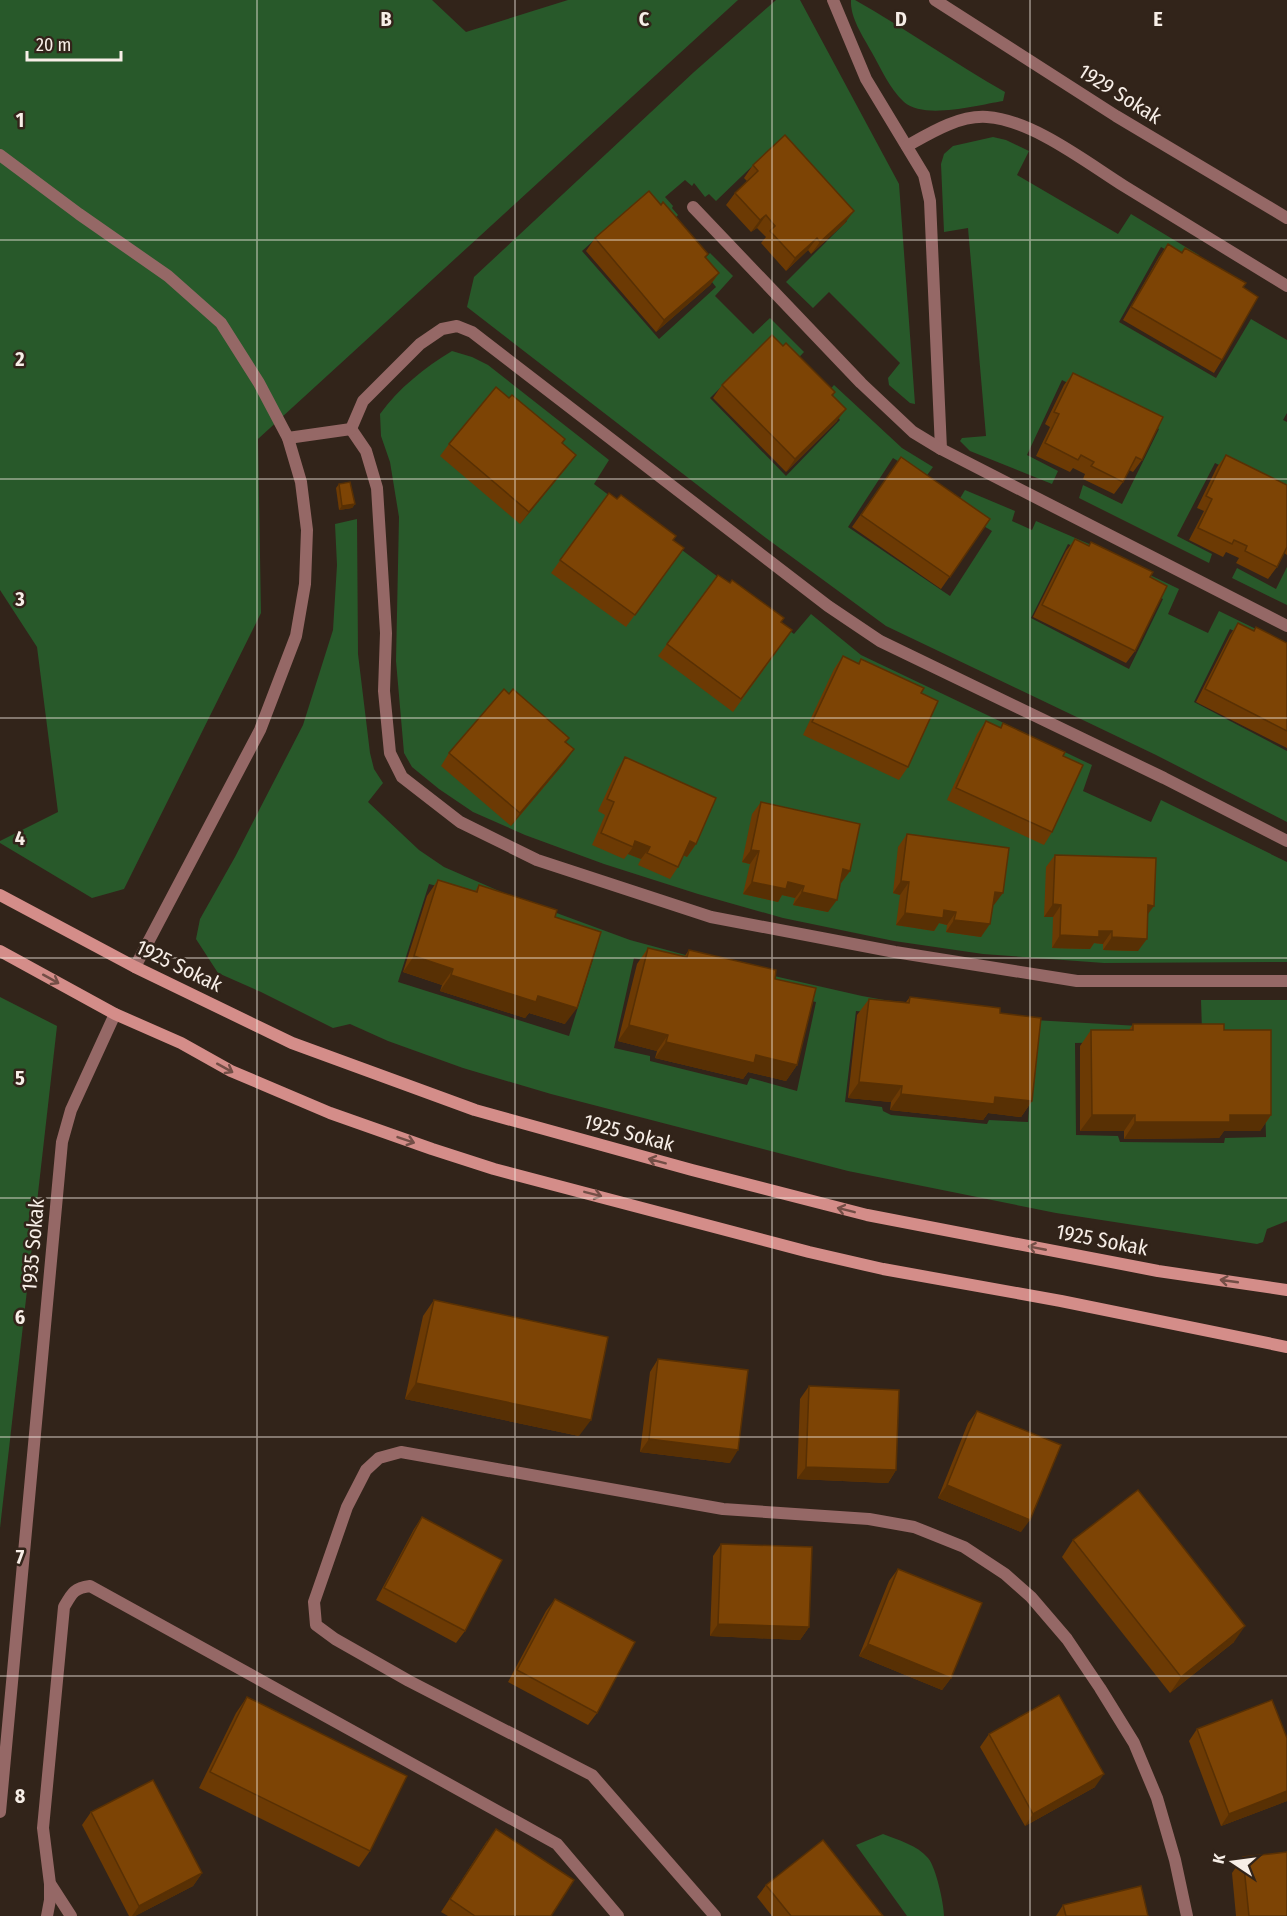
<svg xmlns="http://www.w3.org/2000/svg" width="1287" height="1916" font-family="'Fira Sans Condensed',sans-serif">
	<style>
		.green { fill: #28592a }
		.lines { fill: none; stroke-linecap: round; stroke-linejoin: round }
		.minor { stroke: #956866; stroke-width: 12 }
		.tertiary { stroke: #956866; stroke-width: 12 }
		.secondary { stroke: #d48d89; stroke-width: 12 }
		.wall { fill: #6c3a04 }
		.shaded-wall { fill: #583004 }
		.building { fill: #7d4405; stroke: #583004; stroke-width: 1.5 }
		.oneway { stroke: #734e46 }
		.grid { fill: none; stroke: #f7eee7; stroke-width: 1.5; stroke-opacity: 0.55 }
		.labels { text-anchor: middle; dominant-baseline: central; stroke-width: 5; stroke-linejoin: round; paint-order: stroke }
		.street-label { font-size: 21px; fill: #f7eee7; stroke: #32241a }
		.grid-label { font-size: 20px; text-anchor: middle; font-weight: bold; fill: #f7eee7; stroke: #32241a; stroke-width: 5; stroke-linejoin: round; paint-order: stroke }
	</style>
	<rect width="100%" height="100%" fill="#32241a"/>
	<g class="green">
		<polygon points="0,0 432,0 466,32 568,0 738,0 258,439 261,613 124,889 92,898 0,843 0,841 58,812 37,647 0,590"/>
		<polygon points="776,0 800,0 899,184 915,404 910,403 889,385 888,378 900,363 829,292 813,308 786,282 847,221 775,144 716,201 709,194 705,197 694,183 692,186 685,180 665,197 673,206 672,208 678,215 671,223 640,199 582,251 659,339 716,287 703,271 702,261 710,253 733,276 715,296 753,334 770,318 804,352 789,368 764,344 710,398 786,476 840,420 831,409 827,393 834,385 902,448 933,467 925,478 893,458 848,527 950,596 992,531 977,522 959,500 965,490 1015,511 1012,521 1032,530 1036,521 1103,550 1100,558 1068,544 1031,618 1129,669 1163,599 1143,589 1150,575 1179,589 1168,614 1208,633 1219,611 1260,631 1255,641 1230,629 1194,702 1287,751 1287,822 1156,755 886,626 766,538 467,307 474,277 694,72"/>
		<path d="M851 0H855C906 29 954 63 1005 92L1003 101C978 105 924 120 904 102 889 88 881 68 871 51 863 36 850 18 851 0Z"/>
		<polygon points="993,137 1006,140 1029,151 1017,175 1118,234 1131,214 1199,255 1193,264 1161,247 1119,322 1216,378 1251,319 1287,340 1287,413 1283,420 1287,422 1287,498 1215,463 1177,536 1212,554 1209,563 1079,498 1083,485 1122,504 1159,429 1062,380 1027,455 1058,471 1052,484 970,451 960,441 962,438 986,436 968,228 944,232 941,164 944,154 953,146"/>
		<path d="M452 351 472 357 488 365 609 460 594 484 794 634 811 614 861 655 1092 765 1083 791 1151 822 1161 800 1287 862V962L1104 963 983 954 894 941 783 918 698 894 604 864 525 835 473 812 439 789 412 767 404 753 396 661 399 517 390 462 381 436 380 414C399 388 424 368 452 351Z"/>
		<polygon points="357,519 358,654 370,753 374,769 383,783 368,802 419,850 444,867 515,898 513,905 429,884 398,982 569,1036 597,946 550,931 543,908 630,940 704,960 671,966 634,958 614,1048 650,1056 650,1061 747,1085 750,1078 797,1091 816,1002 772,992 756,972 862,996 918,1006 893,1014 856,1011 845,1102 882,1107 883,1111 891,1115 987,1124 989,1120 1028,1122 1034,1030 1015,1019 1139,1026 1116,1042 1075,1043 1076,1135 1118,1136 1120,1142 1224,1143 1225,1138 1266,1137 1263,1039 1202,1031 1201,1000 1287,1000 1287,1221 1267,1229 1263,1242 1257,1244 1056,1213 848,1171 551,1094 463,1068 388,1041 350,1024 333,1028 261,992 218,973 196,939 200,919 235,857 303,725 333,630 337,565 335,524"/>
		<polygon points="1287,567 1287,605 1232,578 1237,568 1276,589"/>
		<polygon points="0,997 57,1026 0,1528"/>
		<path d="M883 1834C898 1840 917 1845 928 1858 936 1867 944 1904 944 1916H907L856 1845Z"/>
	</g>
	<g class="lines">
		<g class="minor">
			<polyline points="833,0 866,79 924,175 930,201 941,449"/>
			<polyline points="935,0 1116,116 1287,218"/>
			<path d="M907 146C930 133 959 115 987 117 1032 120 1086 162 1124 186 1178 219 1233 253 1287 286"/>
			<polyline points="693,207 861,383 913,432 941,449 1287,626"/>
			<polyline points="351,429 366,451 377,488 386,633 384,691 390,753 402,777 460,822 537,860 711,917 895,952 1077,981 1287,981"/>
			<polyline points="351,429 363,401 420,344 442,329 457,326 472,332 828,606 880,641 1164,778 1287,841"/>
			<polyline points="288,438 351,429"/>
			<polyline points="51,1885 71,1916"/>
			<path d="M47 1916 50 1900V1884L43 1828 64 1607C72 1593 74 1588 90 1586L557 1844 618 1916"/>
			<polyline points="715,1916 592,1775 409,1681 335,1639 316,1625 314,1602 347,1507 366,1470 379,1458 401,1452 723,1509 869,1519 914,1527 964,1547 1005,1574 1031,1597 1067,1639 1100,1688 1134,1743 1157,1798 1175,1860 1187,1916"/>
		</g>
		<g class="tertiary">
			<polyline points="0,155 79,214 168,276 221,323 259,383 288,438 301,482 307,530 305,584 296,636 260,730 135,967"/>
			<polyline points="0,1812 62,1142 71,1110 115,1014"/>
		</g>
		<g class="secondary">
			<polyline points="0,895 135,967 292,1043 475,1110 692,1170 867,1215 1158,1271 1287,1290"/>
			<polyline points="0,951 115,1014 181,1043 231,1071 330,1113 432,1149 494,1169 809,1252 883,1269 1061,1301 1287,1347"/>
		</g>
	</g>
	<g class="wall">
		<polygon points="753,165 845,223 811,254 808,250 786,271 761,243 766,237 757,228 751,232 726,205 735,193 747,181 744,178"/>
		<polygon points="661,205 708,254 706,257 719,273 710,285 656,332 586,251 595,238"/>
		<polygon points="1168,244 1182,252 1185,248 1243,287 1222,360 1214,373 1123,320 1159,257"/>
		<polygon points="783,346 835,392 833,396 837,421 786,472 713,398 722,385"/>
		<polygon points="1073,373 1142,460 1133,472 1129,470 1123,482 1114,494 1083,479 1085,474 1073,468 1070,472 1036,456 1050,427 1045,424 1064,385"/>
		<polygon points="562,443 567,467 520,524 440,456 449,444"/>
		<polygon points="1226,455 1287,485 1287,555 1284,553 1277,567 1268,579 1236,563 1239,558 1226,552 1223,557 1189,540 1204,511 1197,508 1217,467"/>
		<polygon points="901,457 990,519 941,589 852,527"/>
		<polygon points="339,484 355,504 352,508 339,510 336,488"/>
		<polygon points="609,493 684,548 626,627 551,573"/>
		<polygon points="1075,539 1089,546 1091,542 1150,577 1135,651 1126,663 1033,617 1066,551"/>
		<polygon points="730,583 792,630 733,712 658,656 667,644"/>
		<polygon points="1238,623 1253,630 1256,627 1287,643 1287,748 1196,702 1230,635"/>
		<polygon points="843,656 858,663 861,659 921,693 908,767 899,780 803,735 834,669"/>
		<polygon points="509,694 569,738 566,742 574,749 565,762 511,826 441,766 449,753"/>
		<polygon points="986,721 1000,728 1003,723 1063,756 1052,832 1044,845 947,800 977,734"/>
		<polygon points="625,757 696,844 687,857 684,855 678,867 670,879 638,865 641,859 628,854 624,859 592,845 605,815 598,811 617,770"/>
		<polygon points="761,802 850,871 841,883 840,883 828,912 793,905 795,898 782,895 778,902 743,894 750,864 742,862 752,814"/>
		<polygon points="907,834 994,905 993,905 981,937 946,932 947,925 939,923 934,931 896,925 900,895 893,893 898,847"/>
		<polygon points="1055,855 1148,915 1138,951 1103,950 1103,944 1094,943 1090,949 1052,948 1053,917 1044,917 1046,867"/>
		<polygon points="438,880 475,891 479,885 555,917 565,1024 529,1013 525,1018 440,991 442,985 403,972 427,896"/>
		<polygon points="648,948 684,957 689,950 775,979 797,1065 786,1081 748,1072 743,1079 655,1058 657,1051 618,1041 637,964"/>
		<polygon points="910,997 1000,1013 1032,1101 1021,1117 988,1113 983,1120 890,1110 891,1102 848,1098 857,1015 869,999 906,1002"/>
		<polygon points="1133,1024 1224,1030 1271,1115 1260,1131 1224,1131 1219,1138 1124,1139 1124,1131 1080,1131 1080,1046 1091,1030 1129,1030"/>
		<polygon points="434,1300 579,1436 405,1399 423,1316"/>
		<polygon points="658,1359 730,1463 640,1452 650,1372"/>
		<polygon points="809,1386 896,1470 888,1483 797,1479 800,1399"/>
		<polygon points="977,1411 1021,1532 938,1498 968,1423"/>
		<polygon points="422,1517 465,1631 456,1643 376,1600 414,1529"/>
		<polygon points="1073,1540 1234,1642 1170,1693 1062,1557"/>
		<polygon points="721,1544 809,1627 800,1640 710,1636 713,1556"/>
		<polygon points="898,1569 951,1678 942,1690 859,1656 889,1581"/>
		<polygon points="555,1599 597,1713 588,1725 508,1682 546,1611"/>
		<polygon points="247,1697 370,1851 359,1867 199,1788 236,1713"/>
		<polygon points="1197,1729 1287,1738 1287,1801 1221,1826 1189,1741"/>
		<polygon points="989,1734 1095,1787 1025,1826 980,1747"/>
		<polygon points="91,1812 202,1873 193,1886 135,1916 129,1916 82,1825"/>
		<polygon points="487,1841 551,1916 448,1916 441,1912"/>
		<polygon points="1243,1857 1287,1916 1236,1916 1232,1873"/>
		<polygon points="766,1885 883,1916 772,1916 757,1897"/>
		<polygon points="1063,1905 1148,1916 1056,1916"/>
	</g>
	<g class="shaded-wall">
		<polygon points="854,211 845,223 811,254 820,242"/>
		<polygon points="766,215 757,228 751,232 760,220"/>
		<polygon points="817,238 808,250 786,271 795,258"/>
		<polygon points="719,273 710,285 656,332 664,320"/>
		<polygon points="846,409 837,421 786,472 795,459"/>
		<polygon points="576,455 567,467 520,524 529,512"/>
		<polygon points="355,504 352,508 339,510 342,506"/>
		<polygon points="574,749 565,762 511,826 520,813"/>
		<polygon points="635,841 650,847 641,859 628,854 633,847"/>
		<polygon points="690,841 696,844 687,857 681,854"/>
		<polygon points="751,850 759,851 750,864 742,862"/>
		<polygon points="843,869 850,871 841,883 835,882"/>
		<polygon points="901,881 909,882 900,895 893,893"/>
		<polygon points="752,882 788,882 804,886 795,898 782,895 778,902 743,894"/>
		<polygon points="802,892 837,900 828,912 793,905"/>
		<polygon points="995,892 1003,893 994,905 986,904"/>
		<polygon points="1053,904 1061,905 1053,917 1044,917"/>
		<polygon points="1148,905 1154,906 1145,918"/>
		<polygon points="944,910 956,912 947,925 939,923 934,931 896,925 905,913"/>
		<polygon points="954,920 990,924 981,937 946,932"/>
		<polygon points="1099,931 1112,931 1103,944 1094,943 1090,949 1052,948 1060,935"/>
		<polygon points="1112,937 1147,939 1138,951 1103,950"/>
		<polygon points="414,956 453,969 442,985 403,972"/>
		<polygon points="451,975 538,996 577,1008 565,1024 529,1013 525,1018 440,991"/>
		<polygon points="629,1025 668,1035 657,1051 618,1041"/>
		<polygon points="666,1042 756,1055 797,1065 786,1081 748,1072 743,1079 655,1058"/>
		<polygon points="859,1082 902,1086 891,1102 848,1098"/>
		<polygon points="901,1094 995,1097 1032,1101 1021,1117 988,1113 983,1120 890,1110"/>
		<polygon points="1092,1115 1135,1115 1124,1131 1080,1131"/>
		<polygon points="1230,1115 1271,1115 1260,1131 1224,1131 1219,1138 1124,1139 1135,1122"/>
		<polygon points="416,1383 591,1420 579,1436 405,1399"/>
		<polygon points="649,1439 738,1450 730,1463 640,1452"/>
		<polygon points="806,1467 896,1470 888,1483 797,1479"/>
		<polygon points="947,1485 1030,1520 1021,1532 938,1498"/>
		<polygon points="718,1624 809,1627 800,1640 710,1636"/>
		<polygon points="1245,1626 1234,1642 1170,1693 1181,1677"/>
		<polygon points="868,1644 951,1678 942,1690 859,1656"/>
		<polygon points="1104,1774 1095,1787 1025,1826 1033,1814"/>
		<polygon points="1287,1791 1287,1801 1221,1826 1229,1814"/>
		<polygon points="202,1873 193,1886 135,1916 132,1916 139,1906"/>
	</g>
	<g class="building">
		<polygon points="785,135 854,211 820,242 817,238 795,258 770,231 775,226 766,215 760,220 735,193 758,171 753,165"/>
		<polygon points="649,191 661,205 663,202 708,254 705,257 719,273 664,320 595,238"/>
		<polygon points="1168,244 1182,253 1185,248 1246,283 1243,287 1258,297 1222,360 1131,307"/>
		<polygon points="772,335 783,346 786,343 835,392 832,395 846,409 795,459 722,385"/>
		<polygon points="1073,373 1163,417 1142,460 1136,457 1123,482 1091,466 1094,462 1081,455 1078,460 1045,443 1059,414 1054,412"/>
		<polygon points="496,387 509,398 512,395 565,439 562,443 576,455 529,512 449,444"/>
		<polygon points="1226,455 1287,485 1287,547 1277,567 1245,551 1247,546 1234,540 1232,544 1198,528 1212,499 1206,496"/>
		<polygon points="901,457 990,519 950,577 861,515"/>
		<polygon points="350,482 355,504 342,506 339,484"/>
		<polygon points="609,493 617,499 621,495 676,536 673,540 684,548 635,615 560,560"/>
		<polygon points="1075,539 1089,546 1091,542 1153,572 1150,577 1167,586 1135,651 1042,605"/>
		<polygon points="718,575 730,583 732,580 784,618 781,622 792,630 741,699 667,644"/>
		<polygon points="1238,623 1254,631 1256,627 1287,643 1287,731 1205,689"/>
		<polygon points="843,656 859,664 861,659 924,688 921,693 938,701 908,767 812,722"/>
		<polygon points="504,689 509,694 513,689 569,738 565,742 574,749 520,813 449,753"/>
		<polygon points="986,721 1001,728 1003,723 1065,752 1063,756 1083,765 1052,832 956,788"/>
		<polygon points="625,757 716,798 696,844 690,841 678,867 647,853 650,847 635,841 633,847 601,833 614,802 607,799"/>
		<polygon points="761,802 860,824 850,871 843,869 837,900 802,892 804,886 788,882 786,889 752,882 759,851 751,850"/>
		<polygon points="907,834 1009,848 1003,893 995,892 990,924 954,920 956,912 944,910 943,918 905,913 909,882 901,881"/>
		<polygon points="1055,855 1156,858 1154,906 1148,905 1147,939 1112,937 1112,931 1099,931 1099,937 1060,935 1061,905 1053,904"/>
		<polygon points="438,880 477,892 479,885 557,910 555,917 601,932 577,1008 538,996 536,1002 451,975 453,969 414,956"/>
		<polygon points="648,948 687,957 689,950 776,970 775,979 816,988 797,1065 756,1055 754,1063 666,1042 668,1035 629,1025"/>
		<polygon points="910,997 1000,1008 1000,1013 1041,1018 1032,1101 995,1097 994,1104 901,1094 902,1086 859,1082 869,999 909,1003"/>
		<polygon points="1133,1024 1224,1024 1224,1030 1271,1030 1271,1115 1230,1115 1230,1122 1135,1122 1135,1115 1092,1115 1091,1030 1133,1030"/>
		<polygon points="434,1300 608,1337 591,1420 416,1383"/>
		<polygon points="658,1359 748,1370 738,1450 649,1439"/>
		<polygon points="809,1386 899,1390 896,1470 806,1467"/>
		<polygon points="977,1411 1061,1445 1030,1520 947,1485"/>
		<polygon points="1138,1490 1245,1626 1181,1677 1073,1540"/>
		<polygon points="422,1517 502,1560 465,1631 384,1588"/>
		<polygon points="721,1544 812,1547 809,1627 718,1624"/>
		<polygon points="898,1569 982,1603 951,1678 868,1644"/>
		<polygon points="555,1599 635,1642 597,1713 517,1670"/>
		<polygon points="1059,1695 1104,1774 1033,1814 989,1734"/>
		<polygon points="247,1697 407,1776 370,1851 210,1772"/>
		<polygon points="1272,1700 1287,1738 1287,1791 1229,1814 1197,1729"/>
		<polygon points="153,1780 202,1873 139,1906 91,1812"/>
		<polygon points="496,1829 574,1880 551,1916 475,1916 450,1899"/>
		<polygon points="823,1840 883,1916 791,1916 766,1885"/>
		<polygon points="1287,1852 1287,1916 1249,1916 1243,1857"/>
		<polygon points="1141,1886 1148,1916 1066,1916 1063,1905"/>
	</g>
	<defs><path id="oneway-shaft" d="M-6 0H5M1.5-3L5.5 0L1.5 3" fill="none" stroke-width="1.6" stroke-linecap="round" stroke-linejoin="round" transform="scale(1.5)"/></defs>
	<g class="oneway">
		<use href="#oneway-shaft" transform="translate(51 979) rotate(29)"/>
		<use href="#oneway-shaft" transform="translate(225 1068) rotate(29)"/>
		<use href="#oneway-shaft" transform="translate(406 1140) rotate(19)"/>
		<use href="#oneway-shaft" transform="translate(657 1161) rotate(-165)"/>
		<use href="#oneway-shaft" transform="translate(593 1194) rotate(14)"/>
		<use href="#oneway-shaft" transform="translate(846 1210) rotate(-166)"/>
		<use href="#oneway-shaft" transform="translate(1037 1248) rotate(-169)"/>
		<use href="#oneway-shaft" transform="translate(1229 1281) rotate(-172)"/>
	</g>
	<path class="grid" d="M257 0V1916M515 0V1916M772 0V1916M1030 0V1916M0 240H1287M0 479H1287M0 718H1287M0 958H1287M0 1198H1287M0 1437H1287M0 1676H1287"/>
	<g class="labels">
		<g class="street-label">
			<text transform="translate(1120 94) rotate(32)">1929 Sokak</text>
			<text transform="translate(179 966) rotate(26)">1925 Sokak</text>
			<text transform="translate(629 1133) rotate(15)">1925 Sokak</text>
			<text transform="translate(1102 1240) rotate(11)">1925 Sokak</text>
			<text transform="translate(33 1245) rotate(-85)">1935 Sokak</text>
		</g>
	</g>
	<g class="grid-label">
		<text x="386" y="26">B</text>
		<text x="644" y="26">C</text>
		<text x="901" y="26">D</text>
		<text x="1158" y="26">E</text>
		<text x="20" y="127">1</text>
		<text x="20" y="366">2</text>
		<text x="20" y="606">3</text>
		<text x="20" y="845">4</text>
		<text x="20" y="1085">5</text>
		<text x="20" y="1324">6</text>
		<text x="20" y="1564">7</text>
		<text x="20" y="1803">8</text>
	</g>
	<g transform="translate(1233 1862) rotate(283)" stroke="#32241a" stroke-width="4.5" paint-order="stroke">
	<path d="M0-4.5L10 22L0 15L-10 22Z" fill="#f7eee7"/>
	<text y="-9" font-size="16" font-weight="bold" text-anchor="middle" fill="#f7eee7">K</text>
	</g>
	<path d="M27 51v9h94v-9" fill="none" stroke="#f7eee7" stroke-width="3"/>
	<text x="36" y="51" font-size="18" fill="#f7eee7" stroke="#32241a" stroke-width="4.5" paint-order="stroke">20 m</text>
</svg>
